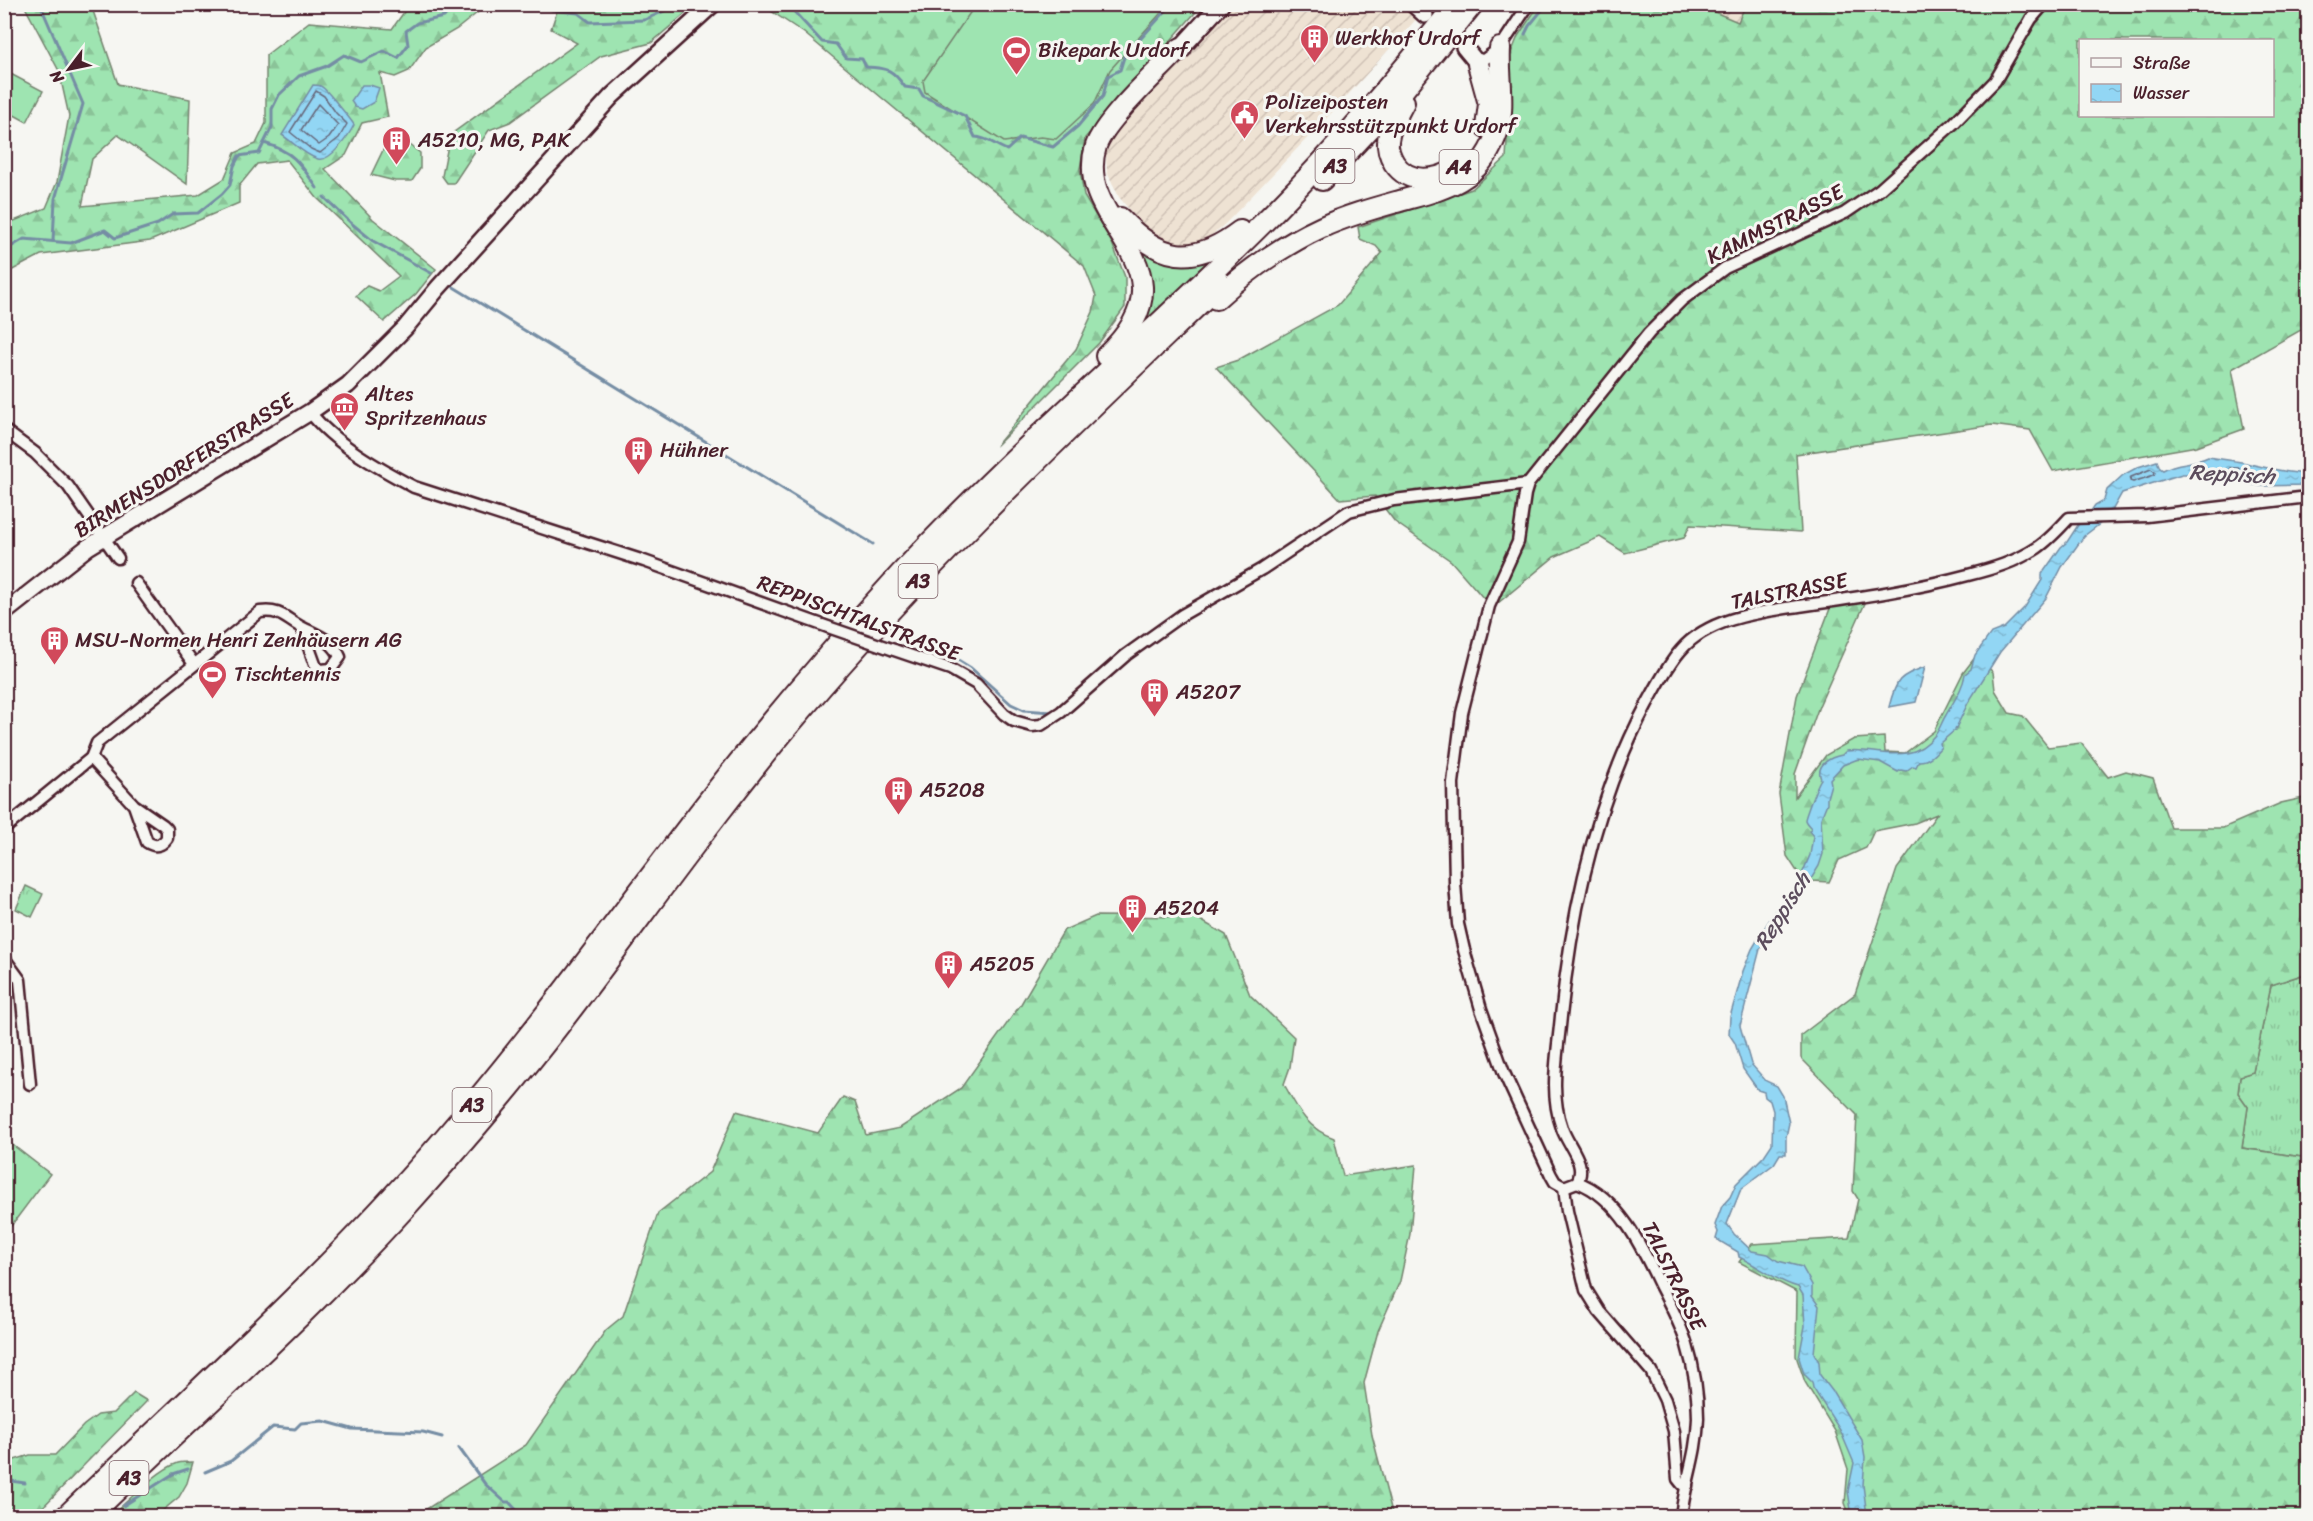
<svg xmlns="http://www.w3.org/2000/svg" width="2313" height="1521" font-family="Sriracha,sans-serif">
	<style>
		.industrial { fill: url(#industrial-furrows) }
		.grass { fill: url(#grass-tufts); stroke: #74826e; stroke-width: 1.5 }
		.forest { fill: url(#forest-firs); stroke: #74826e; stroke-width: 1.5; fill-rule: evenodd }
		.pitch { fill: #9ee4b1; stroke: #74826e; stroke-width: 1.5 }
		.water { fill: url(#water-ripples); stroke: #758da4; stroke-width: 1.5 }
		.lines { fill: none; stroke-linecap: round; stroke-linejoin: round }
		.shore { stroke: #67687b; stroke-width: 1.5 }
		.stream { stroke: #758da4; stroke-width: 3 }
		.minor-casing { stroke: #4a1f2b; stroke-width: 15 }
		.secondary-casing { stroke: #4a1f2b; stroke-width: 20 }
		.primary-casing { stroke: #4a1f2b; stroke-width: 21 }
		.motorway-casing { stroke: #4a1f2b; stroke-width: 24 }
		.minor { stroke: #f6f6f2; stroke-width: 10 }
		.secondary { stroke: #f6f6f2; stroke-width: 15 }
		.primary { stroke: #f6f6f2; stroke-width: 16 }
		.motorway { stroke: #f6f6f2; stroke-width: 20 }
		.minor-bridge-casing { stroke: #4a1f2b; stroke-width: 15; stroke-linecap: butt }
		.minor-bridge { stroke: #f6f6f2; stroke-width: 10 }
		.labels { text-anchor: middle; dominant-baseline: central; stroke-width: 6; stroke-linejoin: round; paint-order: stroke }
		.shield { fill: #f6f6f2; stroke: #7e6067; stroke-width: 1.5 }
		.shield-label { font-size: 20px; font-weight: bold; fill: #4a1f2b }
		.poi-label { font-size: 21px; fill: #4a1f2b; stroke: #f6f6f2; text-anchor: start }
		.street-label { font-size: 21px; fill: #4a1f2b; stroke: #f6f6f2 }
		.water-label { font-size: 22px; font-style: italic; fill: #5c4d5d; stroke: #f6f6f2 }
	</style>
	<defs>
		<pattern id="industrial-furrows" width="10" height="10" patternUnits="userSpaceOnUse" patternTransform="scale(1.5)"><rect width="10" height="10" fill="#eee2d3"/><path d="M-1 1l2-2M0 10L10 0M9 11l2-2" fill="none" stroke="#cec1b5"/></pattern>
		<pattern id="grass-tufts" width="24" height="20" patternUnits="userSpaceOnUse" patternTransform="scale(1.5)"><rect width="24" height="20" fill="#9ee4b1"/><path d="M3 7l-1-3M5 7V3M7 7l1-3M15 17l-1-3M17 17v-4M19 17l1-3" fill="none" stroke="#8ac398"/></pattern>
		<pattern id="forest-firs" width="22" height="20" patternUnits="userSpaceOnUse" patternTransform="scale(1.5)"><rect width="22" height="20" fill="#9ee4b1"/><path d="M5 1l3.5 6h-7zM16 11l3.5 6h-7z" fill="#8ac398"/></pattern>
		<pattern id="water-ripples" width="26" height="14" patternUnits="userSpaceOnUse" patternTransform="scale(1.5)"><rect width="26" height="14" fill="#92d6f4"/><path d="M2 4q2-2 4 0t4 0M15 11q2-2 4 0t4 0" fill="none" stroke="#7fb7d1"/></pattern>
	</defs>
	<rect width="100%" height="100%" fill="#f6f6f2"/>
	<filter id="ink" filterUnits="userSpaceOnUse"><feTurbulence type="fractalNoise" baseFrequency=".0167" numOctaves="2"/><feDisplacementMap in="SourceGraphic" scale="12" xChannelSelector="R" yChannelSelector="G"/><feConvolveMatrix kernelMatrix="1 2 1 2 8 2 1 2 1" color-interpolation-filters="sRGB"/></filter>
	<g filter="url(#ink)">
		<g class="industrial">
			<polygon points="1230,5 1429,5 1337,107 1226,223 1212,235 1197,242 1181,245 1165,242 1141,224 1119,197 1107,172 1106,153 1115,132"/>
			<polygon points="1698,5 1746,5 1738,22"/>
		</g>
		<g class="grass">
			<polygon points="1136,240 1181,262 1211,260 1146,320 1149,295"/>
			<polygon points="26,886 43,894 32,917 16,909"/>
			<polygon points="2308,973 2308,1158 2242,1148 2248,1107 2238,1093 2240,1076 2253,1072 2271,985"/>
		</g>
		<g class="forest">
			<path d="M1746 4 2308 5V328L2306 327 2232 369 2244 429 2197 446 2053 471 2030 430 1992 425 1796 454 1801 532 1690 525 1684 538 1625 553 1600 537 1554 557 1492 608 1451 561 1395 522 1375 496 1340 499 1216 367 1238 360 1338 305 1382 253 1376 246 1360 239 1358 227 1472 189 1506 158 1509 109 1506 66 1518 36 1539 5H1698L1738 22ZM2080 40H2272V116H2080Z"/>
			<polygon points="24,5 91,5 118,84 190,99 187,184 118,135 92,159 82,206 198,195 224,179 235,153 256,144 266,123 266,55 309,22 392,29 409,5 487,5 457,29 426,47 409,71 395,77 380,73 388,117 362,123 346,155 325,169 373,219 436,269 416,294 384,322 356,296 367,286 379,291 399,276 317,198 287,160 257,164 239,186 239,203 150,241 41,255 5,274 5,229 9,223 46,208 57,182 69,116 59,71"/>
			<polygon points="559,5 695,5 651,43 601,56 510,122 489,130 454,183 447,183 442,176 450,135 577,43 551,29"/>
			<polygon points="762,5 1202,5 1085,138 1080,169 1084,196 1112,243 1125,277 1125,307 1099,343 996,446 1076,349 1093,312 1096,296 1084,266 804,33"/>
			<polygon points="409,144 420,153 420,169 412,181 395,181 371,175 385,146"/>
			<polygon points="1866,601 1819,706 1795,774 1795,797 1826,755 1854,739 1884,737 1885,752 1905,753 1934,731 1963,673 1976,656 1993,672 1995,690 2009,713 2023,716 2048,747 2081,743 2108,777 2126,771 2153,778 2171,828 2223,828 2281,803 2308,797 2308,973 2271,985 2253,1072 2240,1076 2238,1093 2248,1107 2242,1148 2308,1158 2308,1516 1850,1516 1845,1503 1848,1469 1835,1431 1805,1382 1796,1356 1797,1292 1739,1262 1752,1244 1849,1238 1858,1199 1853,1191 1857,1115 1801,1058 1801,1035 1855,994 1897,869 1937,814 1915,823 1874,831 1866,848 1839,860 1829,882 1812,881 1800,876 1787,856 1779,794 1797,696 1831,606"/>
			<path d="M1096 916 1195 917 1226 935 1250 995 1294 1037 1290 1067 1284 1084C1297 1108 1307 1129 1334 1138L1343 1176 1416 1165 1410 1234 1400 1281 1378 1331 1364 1383 1372 1435 1393 1516H411L425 1510 526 1445 606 1330 623 1316 658 1213 710 1172 736 1111 818 1133 843 1097 855 1102 866 1135 900 1128 961 1088 1021 1004 1064 930Z"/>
			<polygon points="134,1393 147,1401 34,1516 5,1516 5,1463 30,1455 55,1455 84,1425 98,1415 114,1413"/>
			<path d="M193 1462 187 1483 179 1497 156 1516H111C128 1501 157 1470 178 1463 182 1462 188 1462 193 1462Z"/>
		</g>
		<g class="pitch">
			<polygon points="976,4 1168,4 1168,5 1110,70 1094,104 1056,139 1041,137 1004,142 925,92 923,81"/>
			<polygon points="5,71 43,91 27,122 5,110"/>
			<polygon points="5,1139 50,1174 5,1234 4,1234"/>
		</g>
		<g class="water">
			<path d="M313 85C316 85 320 85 322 87 325 88 353 122 354 125 349 135 331 162 318 159 305 156 293 142 282 135Z"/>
			<polygon points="362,85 370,85 379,88 374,102 362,109 355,107 351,101"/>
			<path d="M2208 457C2219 459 2230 460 2241 462 2264 467 2285 473 2308 474V485L2260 486 2197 474H2182L2122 493 2113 509V514L2084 536 2062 567 2046 598 2000 652 1968 703 1955 730 1940 743 1941 747C1935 754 1929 761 1919 761L1916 767 1913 766 1906 771 1901 770 1898 772 1880 762 1858 759 1843 765 1830 779 1831 784 1827 798V803L1821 818 1823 854 1819 866 1808 884 1789 905 1788 912 1782 918 1776 933 1768 938 1760 949 1740 1026 1751 1064 1766 1081 1777 1086 1783 1096 1789 1123 1786 1137V1154H1780L1774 1164 1741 1189 1727 1224 1734 1234 1752 1251 1768 1254 1778 1261 1802 1267 1812 1285V1296L1819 1306 1814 1353 1819 1362 1820 1375 1833 1392 1862 1440 1865 1457 1863 1485 1866 1508 1869 1516H1852L1848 1491 1854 1463 1840 1430 1813 1388 1812 1382 1804 1374 1799 1358 1805 1326 1803 1295 1798 1287C1776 1281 1760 1267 1739 1257L1738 1252 1716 1239 1718 1232 1715 1225 1722 1206 1730 1197 1736 1184 1764 1156 1772 1144 1773 1111 1770 1101 1765 1097 1764 1092 1758 1090 1743 1069 1735 1043 1729 1034 1730 1017 1743 971 1752 949 1767 924 1785 898 1797 886 1810 855 1813 836 1809 831 1811 828C1809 826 1806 823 1805 820 1805 817 1818 782 1821 779 1815 764 1831 757 1842 755L1846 751C1878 747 1909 768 1935 735 1940 729 1942 721 1946 715 1953 702 1963 689 1965 674L1971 669 1975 655 1991 633 2004 628 2025 607 2042 580V574L2061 547 2067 542 2082 519 2089 514 2095 505 2104 500 2107 490 2123 475 2138 467 2157 461 2160 468 2163 470C2178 461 2192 465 2208 457Z"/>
			<path d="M1925 667 1916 702 1889 707C1896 679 1899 676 1925 667Z"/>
		</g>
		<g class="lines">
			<g class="shore">
				<polygon points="316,91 324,96 336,113 347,124 339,138 320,153 311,149 290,132"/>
				<polygon points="318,104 338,125 329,138 319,145 301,130"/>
				<polygon points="2230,468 2238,468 2259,473 2261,477 2258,479 2230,474 2228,471"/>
				<polygon points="2151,469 2155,472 2154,475 2133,482 2130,481 2131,477"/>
			</g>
			<g class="stream">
				<polyline points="40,4 83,104 55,199 53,241"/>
				<polyline points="543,4 552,10 578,13 590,22 644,20 680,4"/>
				<path d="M787 4 822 42 836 44 846 58 862 59 866 67C888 68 892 69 905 87L919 89 923 96 965 116 975 137C987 137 996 146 1007 150L1020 138 1053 147 1078 126 1103 96 1108 76 1120 70 1124 57 1172 4"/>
				<polyline points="1525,34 1529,26 1547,4"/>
				<path d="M264 143C294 152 300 163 317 188"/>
				<polyline points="324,197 351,223 373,241 431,273"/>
				<polyline points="4,251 24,239 71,243 105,230 115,238 158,224 173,214 198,213 222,194 230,185 234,166 239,156 259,153 272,127 272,109 279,95 299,76 327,66 344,55 361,62 384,51 398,58 408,45 406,31 417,23 444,17 454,4"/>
				<polyline points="452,286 873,544"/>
				<polyline points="929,642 971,668 1011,704 1024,710 1052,712"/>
				<polyline points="459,1448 485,1484 505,1502 509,1502 522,1516"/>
				<polyline points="205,1472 231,1461 273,1427 295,1429 301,1423 323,1421 352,1429 423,1432 442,1437"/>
				<polyline points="4,1480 25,1483"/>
				<polyline points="123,1506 173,1474 188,1469"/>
			</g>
			<defs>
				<g id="minor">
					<polyline points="1478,64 1500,48 1529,4"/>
					<path d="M310 412C333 443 380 469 414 487L644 561 828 627"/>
					<polyline points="4,430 35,453 68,486 118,558"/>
					<polyline points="136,583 194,664"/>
					<polyline points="894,650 950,669 976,684 1004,714 1014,721 1032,726 1041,725 1061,712 1126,655 1182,615 1262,569 1349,511 1394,500 1528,484"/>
					<path d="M91 758 134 805 163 825 167 829V838C162 845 156 848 147 842L134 805"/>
					<path d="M4 829 91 758 97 743 260 612C282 609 286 620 303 628 317 635 334 641 340 657L331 669 321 670 316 667 302 628"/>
					<polyline points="4,958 20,980 30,1084"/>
					<path d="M1577 1182C1619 1197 1643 1249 1661 1287 1671 1306 1681 1325 1687 1345 1694 1368 1698 1393 1698 1418 1697 1455 1685 1482 1681 1516"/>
					<polyline points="1564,1187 1555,1182 1551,1175 1504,1073 1481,1009 1464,950 1458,924 1455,883 1453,783 1462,713 1489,606 1518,542 1525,494 1528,484 1649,333 1682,300 1725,268 1845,213 1879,190 1954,123 1995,81 2031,19 2044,4"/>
					<path d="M1564 1187 1577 1182C1588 1164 1567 1145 1562 1128 1557 1114 1555 1099 1555 1085 1555 1062 1559 1039 1561 1016 1572 909 1596 799 1647 704 1657 686 1667 666 1681 650 1708 618 1760 612 1799 606 1855 598 1912 590 1968 575 1992 569 2016 562 2037 548 2049 540 2059 529 2069 518L2147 516 2308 497"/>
					<polyline points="1564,1187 1567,1211 1586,1290 1599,1311 1651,1371 1665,1400 1674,1431 1678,1479 1682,1484 1687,1486"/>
				</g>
				<g id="secondary">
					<polyline points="1413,4 1425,15"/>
					<polyline points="1464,47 1478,64"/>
					<polyline points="4,613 88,547 310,412 348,385 405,328 438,288 612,96 713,4"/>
				</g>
				<polyline id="primary" points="1181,48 1221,4"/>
				<g id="motorway">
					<polyline points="1478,64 1489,104 1486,127"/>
					<path d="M1404 102C1398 114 1389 127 1388 141 1387 149 1390 156 1394 163 1409 185 1436 181 1456 169"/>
					<polyline points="1322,180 1389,108 1473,4"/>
					<path d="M1120 218C1160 261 1193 267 1240 231"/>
					<path d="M1216 299C1248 270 1283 245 1322 227 1346 216 1371 209 1396 202 1438 190 1477 185 1495 138 1507 110 1498 78 1500 48"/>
					<path d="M1106 356C1203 264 1071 227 1096 146 1104 122 1152 77 1172 56L1181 48"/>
					<path d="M66 1516C192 1394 324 1277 439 1144 534 1035 618 917 707 802 768 724 833 647 900 574 1020 445 1156 332 1279 207 1342 143 1400 74 1456 4"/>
					<path d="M90 1516C196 1413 309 1314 409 1204 461 1146 513 1086 561 1023 641 919 717 810 802 710 932 557 1078 421 1221 283"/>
				</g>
			</defs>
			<use href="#minor" class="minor-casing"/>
			<use href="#secondary" class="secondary-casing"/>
			<use href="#primary" class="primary-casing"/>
			<use href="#motorway" class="motorway-casing"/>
			<use href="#minor" class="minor"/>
			<use href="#secondary" class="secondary"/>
			<use href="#primary" class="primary"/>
			<use href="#motorway" class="motorway"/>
			<defs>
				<polyline id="minor-bridge" points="828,627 894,650"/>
			</defs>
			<use href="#minor-bridge" class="minor-bridge-casing"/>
			<use href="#minor-bridge" class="minor-bridge"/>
		</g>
	</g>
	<defs>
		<symbol id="building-pin" viewBox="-11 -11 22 30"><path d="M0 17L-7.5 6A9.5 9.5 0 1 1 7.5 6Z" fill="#d1495b" stroke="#f6f6f2"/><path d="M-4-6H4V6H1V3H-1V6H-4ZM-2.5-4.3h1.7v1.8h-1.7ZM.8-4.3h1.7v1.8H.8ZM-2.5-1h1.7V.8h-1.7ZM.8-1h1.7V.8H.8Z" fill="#fff"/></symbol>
		<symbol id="stadium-pin" viewBox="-11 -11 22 30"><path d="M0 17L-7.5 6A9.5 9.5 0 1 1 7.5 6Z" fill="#d1495b" stroke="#f6f6f2"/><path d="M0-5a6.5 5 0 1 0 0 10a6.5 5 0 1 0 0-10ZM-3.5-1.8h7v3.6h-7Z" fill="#fff"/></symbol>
		<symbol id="civic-pin" viewBox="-11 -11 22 30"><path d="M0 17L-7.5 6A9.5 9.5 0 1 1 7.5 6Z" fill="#d1495b" stroke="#f6f6f2"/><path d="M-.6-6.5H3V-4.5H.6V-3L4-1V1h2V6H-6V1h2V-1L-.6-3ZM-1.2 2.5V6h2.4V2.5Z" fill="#fff"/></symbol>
		<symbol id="museum-pin" viewBox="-11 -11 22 30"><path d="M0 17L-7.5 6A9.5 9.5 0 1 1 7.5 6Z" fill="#d1495b" stroke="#f6f6f2"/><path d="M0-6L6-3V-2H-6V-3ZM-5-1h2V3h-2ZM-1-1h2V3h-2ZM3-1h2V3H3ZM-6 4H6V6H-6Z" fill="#fff"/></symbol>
	</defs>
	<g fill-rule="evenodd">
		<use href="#building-pin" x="1298" y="22" width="33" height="45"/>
		<use href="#stadium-pin" x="1000" y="34" width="33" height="45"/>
		<use href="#civic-pin" x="1228" y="98" width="33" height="45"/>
		<use href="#building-pin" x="380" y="124" width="33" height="45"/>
		<use href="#museum-pin" x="328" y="390" width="33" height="45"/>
		<use href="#building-pin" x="622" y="434" width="33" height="45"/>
		<use href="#building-pin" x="38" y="624" width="33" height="45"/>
		<use href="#stadium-pin" x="196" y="658" width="33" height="45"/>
		<use href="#building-pin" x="1138" y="676" width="33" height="45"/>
		<use href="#building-pin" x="882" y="774" width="33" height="45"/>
		<use href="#building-pin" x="1116" y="892" width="33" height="45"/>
		<use href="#building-pin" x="932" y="948" width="33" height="45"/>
	</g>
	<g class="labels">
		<g class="shield">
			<rect x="1315.5" y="149" width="39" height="34" rx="4.5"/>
			<rect x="1439.5" y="150" width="39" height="34" rx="4.5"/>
			<rect x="898.5" y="564" width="39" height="34" rx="4.5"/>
			<rect x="452.5" y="1088" width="39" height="34" rx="4.5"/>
			<rect x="109.5" y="1461" width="39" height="34" rx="4.5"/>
		</g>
		<g class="shield-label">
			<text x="1335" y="166">A3</text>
			<text x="1459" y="167">A4</text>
			<text x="918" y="581">A3</text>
			<text x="472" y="1105">A3</text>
			<text x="129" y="1478">A3</text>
		</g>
		<g class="poi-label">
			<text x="1335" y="38">Werkhof Urdorf</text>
			<text x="1038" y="50">Bikepark Urdorf</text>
			<text x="1265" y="102">Polizeiposten<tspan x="1265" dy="24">Verkehrsstützpunkt Urdorf</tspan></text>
			<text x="418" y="140">A5210, MG, PAK</text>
			<text x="365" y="394">Altes<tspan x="365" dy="24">Spritzenhaus</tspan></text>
			<text x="660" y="450">Hühner</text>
			<text x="75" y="640">MSU-Normen Henri Zenhäusern AG</text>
			<text x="234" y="674">Tischtennis</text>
			<text x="1176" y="692">A5207</text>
			<text x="920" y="790">A5208</text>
			<text x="1154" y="908">A5204</text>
			<text x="970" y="964">A5205</text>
		</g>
		<g class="street-label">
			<text transform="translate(1775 224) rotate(-27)">KAMMSTRASSE</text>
			<text transform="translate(184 465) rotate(-32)">BIRMENSDORFERSTRASSE</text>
			<text transform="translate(1789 591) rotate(-11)">TALSTRASSE</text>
			<text transform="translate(859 618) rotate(20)">REPPISCHTALSTRASSE</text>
			<text transform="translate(1674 1276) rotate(64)">TALSTRASSE</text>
		</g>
		<g class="water-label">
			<text transform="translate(2232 474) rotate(3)">Reppisch</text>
			<text transform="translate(1782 911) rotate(-58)">Reppisch</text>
		</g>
	</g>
	<rect width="2313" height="1521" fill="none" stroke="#f6f6f2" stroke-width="24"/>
	<rect x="12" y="12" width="2289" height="1497" fill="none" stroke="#4a1f2b" stroke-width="2" filter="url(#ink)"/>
	<rect x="2079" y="39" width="195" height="78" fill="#f6f6f2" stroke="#b1a0a2" stroke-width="1.5"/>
	<rect x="2091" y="58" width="30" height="9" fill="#f6f6f2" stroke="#b1a0a2" stroke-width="1.5"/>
	<text x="2133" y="69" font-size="18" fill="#4a1f2b">Straße</text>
	<rect x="2091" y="84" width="30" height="18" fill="url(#water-ripples)" stroke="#b1a0a2" stroke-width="1.5"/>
	<text x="2133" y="99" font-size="18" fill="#4a1f2b">Wasser</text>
	<g transform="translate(69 69) rotate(238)" stroke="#f6f6f2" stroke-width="4.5" paint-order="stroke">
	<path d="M0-4.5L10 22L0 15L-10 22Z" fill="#4a1f2b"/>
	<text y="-9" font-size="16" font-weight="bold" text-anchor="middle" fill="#4a1f2b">N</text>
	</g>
</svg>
